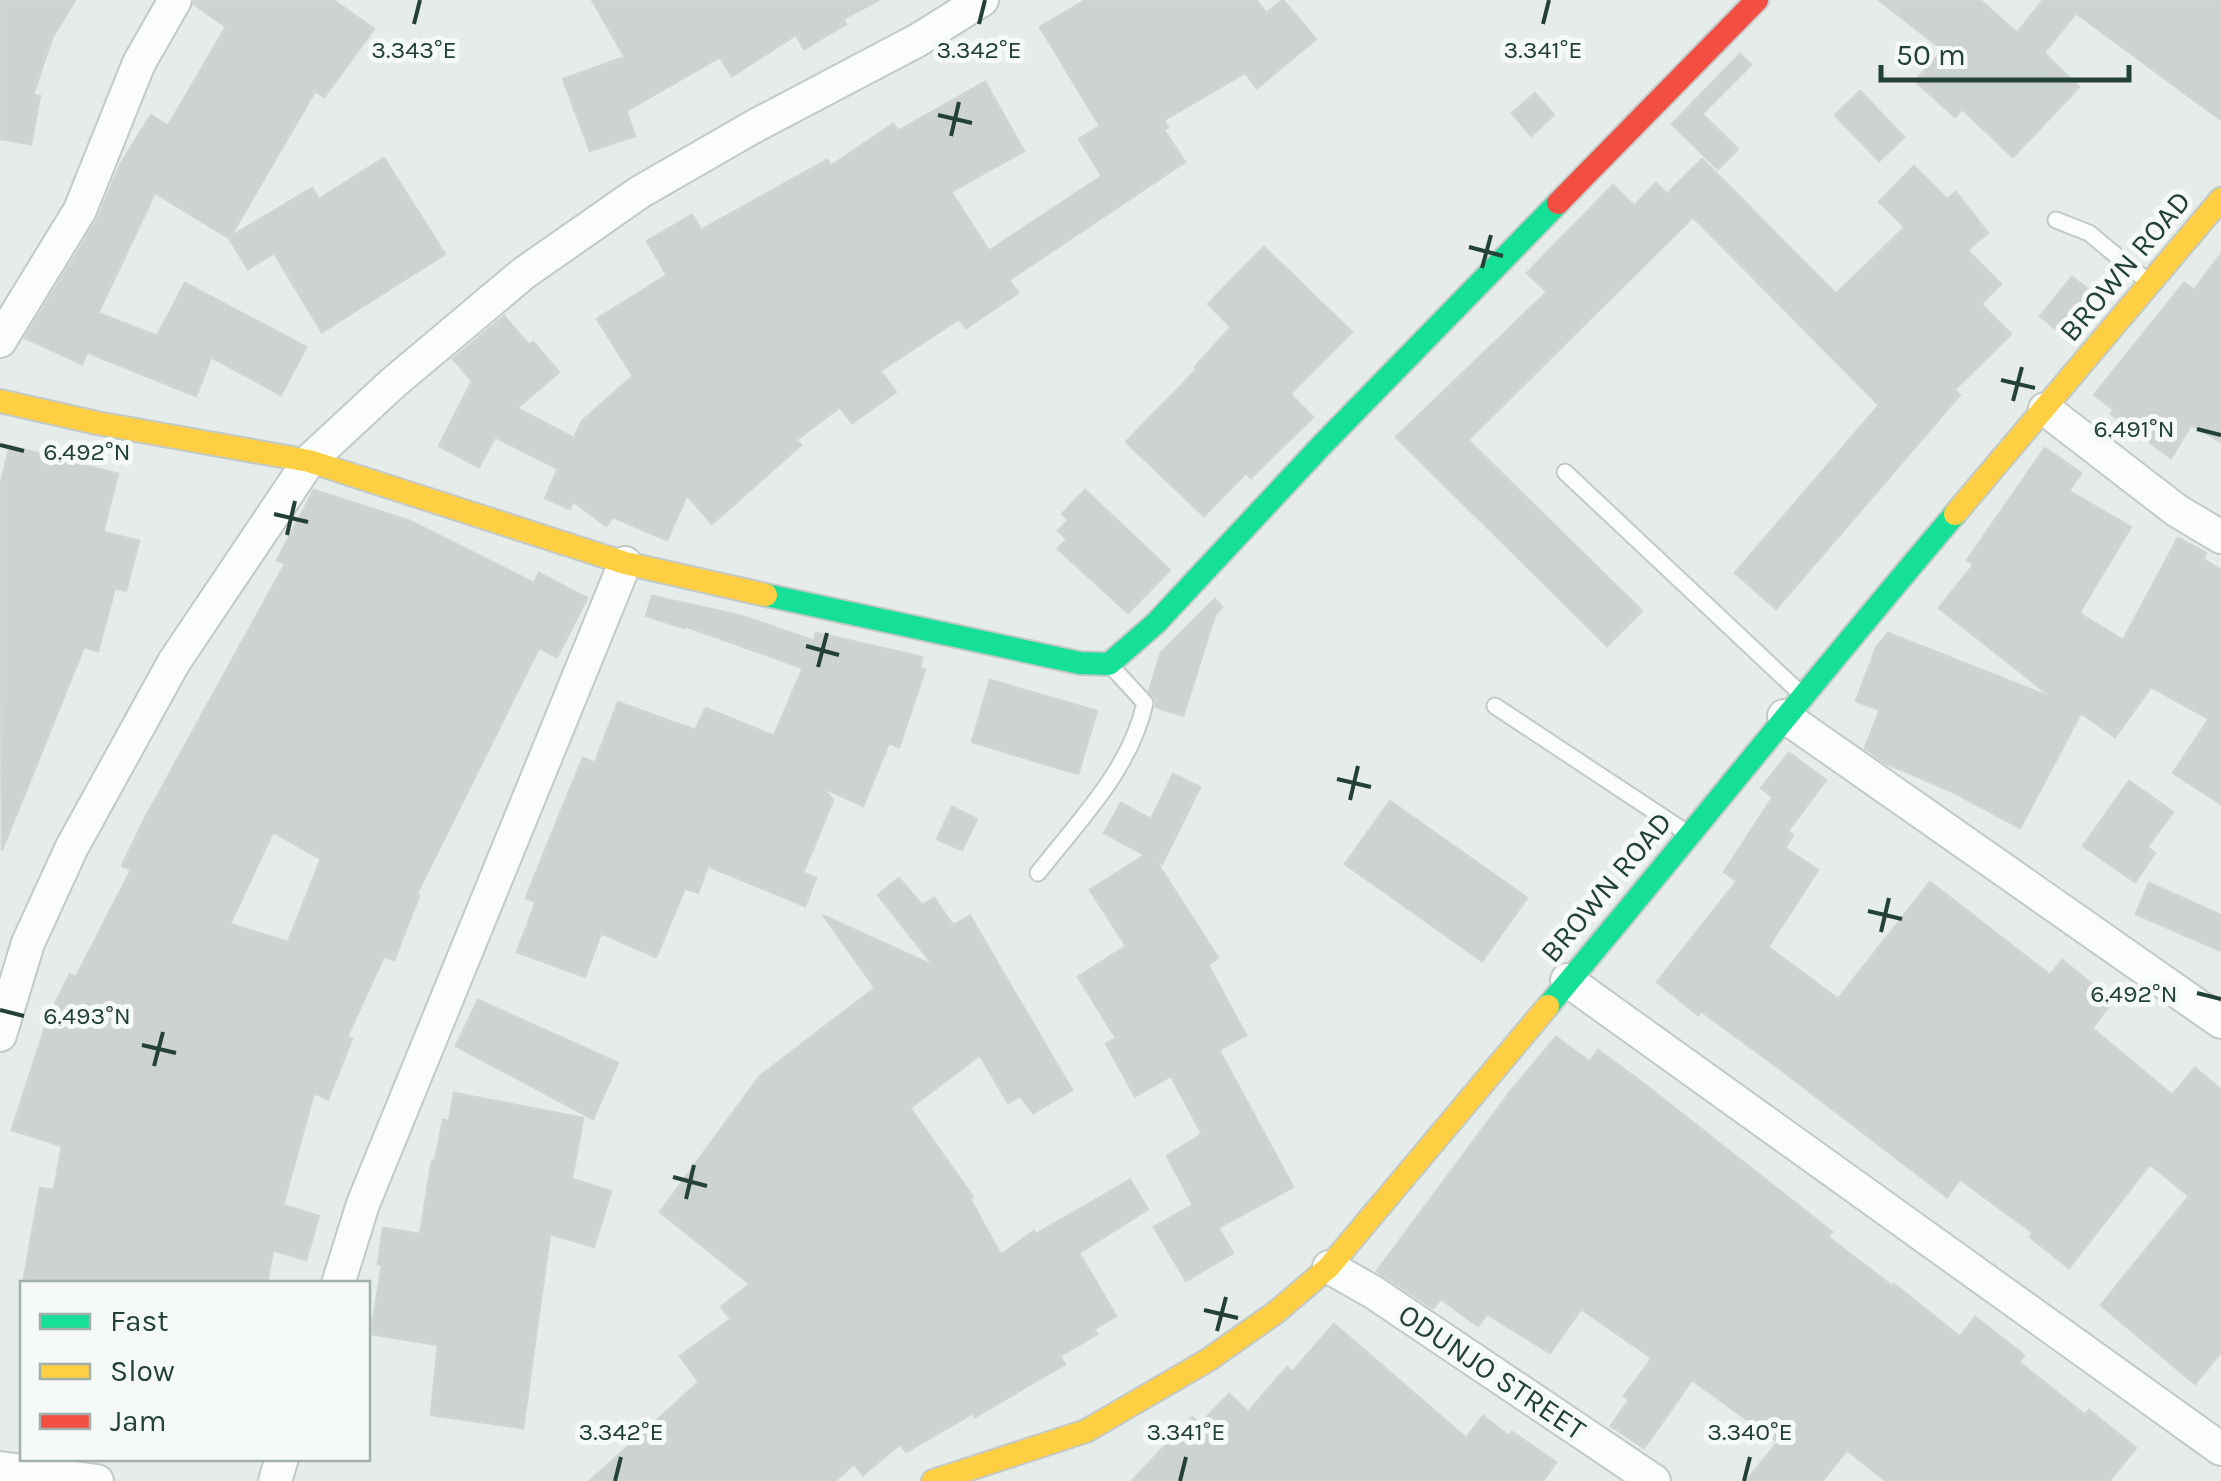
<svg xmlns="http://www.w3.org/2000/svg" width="2221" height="1481" font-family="Karla,sans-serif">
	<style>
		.building { fill: #cdd3d0; stroke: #cfd5d2; stroke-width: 2.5; fill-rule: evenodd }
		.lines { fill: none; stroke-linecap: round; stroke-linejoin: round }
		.lane-casing { stroke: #c3c9c6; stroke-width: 19 }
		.street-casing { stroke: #c3c9c6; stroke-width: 36 }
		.fast-casing { stroke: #c2c9c6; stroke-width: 26 }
		.slow-casing { stroke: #c2c9c6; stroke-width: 26 }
		.jam-casing { stroke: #c2c9c6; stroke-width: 26 }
		.lane { stroke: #fbfcfc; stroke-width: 15 }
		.street { stroke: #fbfcfc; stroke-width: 32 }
		.fast { stroke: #16e098; stroke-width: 22 }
		.slow { stroke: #ffcf43; stroke-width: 22 }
		.jam { stroke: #f24e42; stroke-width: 22 }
		.ticks { fill: none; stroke: #234137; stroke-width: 4 }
		.labels { text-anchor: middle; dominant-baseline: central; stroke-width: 10; stroke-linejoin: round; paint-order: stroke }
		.street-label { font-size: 30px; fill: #234137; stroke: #f5faf7 }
		.ticks-label { font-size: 25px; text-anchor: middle; fill: #234137; stroke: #f5faf7; stroke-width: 10; stroke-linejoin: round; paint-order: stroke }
	</style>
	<rect width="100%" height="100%" fill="#e6ece9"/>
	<g class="building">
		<polygon points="0,0 75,0 52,38 33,95 40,96 31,144 0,139"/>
		<polygon points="195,0 333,0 374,29 324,97 315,91 230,237 312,188 319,199 384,158 445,254 322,332 274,253 248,269 229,238 155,193 98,313 157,336 185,283 306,347 281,395 211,357 196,396 87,352 82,364 25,338 97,220 120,165 151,115 168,126 226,27 194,4"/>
		<polygon points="592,0 879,0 843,19 846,24 804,49 796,35 732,76 720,57 626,111 635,136 590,151 563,79 625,57"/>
		<polygon points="1086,0 1256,0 1266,13 1283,0 1316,39 1257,88 1245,73 1164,120 1168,127 1164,130 1185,162 1009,280 1018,293 966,328 959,319 880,371 896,392 852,423 840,407 796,440 801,445 712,524 687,495 667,540 613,517 606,526 573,501 570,509 545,498 558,469 495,437 479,467 439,446 472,381 453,359 504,316 529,345 533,342 559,372 517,408 574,438 582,421 633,376 597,319 667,275 647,241 692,215 701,230 827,160 831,166 893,124 898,131 985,82 1024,151 951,192 989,251 1102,176 1079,139 1100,126 1040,27"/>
		<polygon points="1879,0 1980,0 2017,33 2043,0 2221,0 2221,120 2076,13 2044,53 2079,87 2013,157 1962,109 1955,117 1915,81 1943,50"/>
		<polygon points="1740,54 1751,65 1702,114 1738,149 1718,169 1672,124"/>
		<polygon points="1860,91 1904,137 1879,161 1835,115"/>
		<polygon points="1535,93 1554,115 1531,136 1512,113"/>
		<polygon points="1702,159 1836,294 1905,227 1879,202 1914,166 1947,199 1956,192 1988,233 1967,250 2001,284 1981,304 2011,334 1954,390 1960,395 1776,609 1735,573 1879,405 1693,217 1468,440 1642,611 1607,646 1396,437 1547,292 1527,273 1613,185 1634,206 1656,183 1667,194"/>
		<polygon points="1264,247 1352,332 1290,394 1313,417 1251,478 1246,473 1204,516 1126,442 1197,369 1195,367 1231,327 1208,304"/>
		<polygon points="2221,254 2221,442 2191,425 2171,458 2111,414 2114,410 2094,395 2184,283 2194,290"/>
		<polygon points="2072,277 2094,294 2062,334 2040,316"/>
		<polygon points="10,446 118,474 103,532 139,541 126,591 115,588 98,651 84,647 2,850 0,486"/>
		<polygon points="2045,448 2081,473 2069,491 2131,527 2079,613 2123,640 2178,538 2206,553 2203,559 2221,570 2221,804 2173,773 2209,719 2151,687 2115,737 2081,713 2020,828 1951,791 1885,763 1865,748 1880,710 1856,701 1877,646 1888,633 2053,698 1939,608 1974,564 1967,560"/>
		<path d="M314 490 410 521 534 583 539 573 587 598 557 657 539 648 416 895 419 896 394 960 384 956 347 1037 352 1039 328 1099 314 1093 283 1205 319 1216 306 1260 273 1250 267 1284H23L40 1188 54 1190 62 1146 12 1130 48 1018 70 974 76 977 131 870 122 866 144 820 285 564 277 560ZM273 832 321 859 288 942 230 924Z"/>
		<polygon points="1085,490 1170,570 1128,613 1058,549 1067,539 1058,531 1069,520 1062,514"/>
		<polygon points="652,596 742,616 814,641 816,633 922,657 920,668 925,670 899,747 889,743 863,806 822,787 833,800 803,873 816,878 805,906 708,866 698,893 685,888 656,957 601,933 585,977 517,952 536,902 526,898 548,843 583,758 595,763 618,702 695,730 706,708 774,736 803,668 685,626 684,628 646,616"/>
		<polygon points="1215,599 1222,607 1215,615 1183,716 1156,707 1156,700 1149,691 1161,653"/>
		<polygon points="990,680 1097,711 1078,774 972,742"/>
		<polygon points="1789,753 1826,780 1788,831 1793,835 1785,848 1818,870 1768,947 1838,999 1930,882 2050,975 2062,960 2113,1001 2092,1028 2172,1095 2195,1068 2221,1090 2221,1352 2195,1384 2101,1305 2189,1196 2150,1164 2069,1268 2030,1237 2033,1233 1960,1179 1947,1197 1776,1066 1701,1011 1698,1015 1657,982 1737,881 1724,872 1773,797 1761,788"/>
		<polygon points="1173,774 1200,787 1162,864 1156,861 1218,958 1208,965 1246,1035 1219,1050 1293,1187 1218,1228 1233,1253 1186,1281 1154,1227 1193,1205 1167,1156 1202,1134 1171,1076 1135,1096 1106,1044 1116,1038 1078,977 1126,946 1090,890 1145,855 1104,833 1121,803 1151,819"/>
		<polygon points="2129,781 2173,812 2147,847 2155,853 2135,882 2083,846"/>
		<polygon points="1390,801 1527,898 1482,961 1345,864"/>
		<polygon points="952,807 977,819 962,850 937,839"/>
		<polygon points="899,878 922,905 934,898 953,925 970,916 1072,1090 1033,1113 1020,1096 1008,1103 980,1055 910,1108 973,1197 970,1199 1001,1255 1034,1231 1036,1234 1130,1180 1148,1209 1079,1253 1116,1316 1094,1329 1097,1334 1060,1356 1065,1364 975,1417 973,1413 906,1452 900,1444 863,1475 854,1464 835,1481 590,1481 699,1382 680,1356 731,1319 721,1307 750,1284 660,1212 760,1076 875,988 824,916 934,966 878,895"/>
		<polygon points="2149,883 2221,915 2221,951 2136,914"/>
		<polygon points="478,1000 618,1063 593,1119 456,1046"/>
		<polygon points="1556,1037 1590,1062 1598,1050 1648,1087 1832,1232 1828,1237 1892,1286 1894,1284 1960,1337 1975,1317 2024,1355 2019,1362 2085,1415 2089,1410 2136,1448 2109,1481 1886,1481 1847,1450 1822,1481 1746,1481 1778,1442 1692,1380 1644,1448 1611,1426 1629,1400 1624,1396 1652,1358 1581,1309 1550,1353 1487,1314 1478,1326 1441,1299 1433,1308 1377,1271 1510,1092"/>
		<polygon points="454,1093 583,1118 572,1179 611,1191 594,1247 550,1234 523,1428 431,1415 438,1345 371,1334 382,1265 378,1264 383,1228 420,1234 432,1161 435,1161 443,1120 449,1121"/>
		<polygon points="1334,1324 1466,1438 1483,1416 1509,1436 1512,1432 1556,1462 1543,1481 1132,1481 1192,1417 1200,1424 1229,1394 1248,1412 1287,1367 1292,1372"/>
	</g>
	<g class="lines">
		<defs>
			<g id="lane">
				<polyline points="2056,220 2089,233 2147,281"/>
				<polyline points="1565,472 1799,692"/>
				<polyline points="1495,706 1687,833"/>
				<path d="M1038 873C1080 819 1130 770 1145 703L1111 666"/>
			</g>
			<g id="street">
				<polyline points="0,341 80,210 139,63 175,0"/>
				<polyline points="2045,409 2176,510 2221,537"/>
				<polyline points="1784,716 2221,1022"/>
				<polyline points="1567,980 2221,1449"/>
				<polyline points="0,1035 28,943 72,847 174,662 309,461 393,383 524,273 640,192 753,127 918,40 982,0"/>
				<polyline points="1329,1267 1373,1292 1654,1481"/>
				<polyline points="338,1284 363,1204 625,563"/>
				<polyline points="0,1468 97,1481"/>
				<polyline points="275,1481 282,1458"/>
			</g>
			<g id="fast">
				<polyline points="766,595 1080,663 1109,664 1156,623 1320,447 1558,203"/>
				<path d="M1548 1006C1685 843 1817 676 1955 514"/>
			</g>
			<g id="slow">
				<polyline points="0,401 97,423 309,461 625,563 766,595"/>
				<polyline points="1955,514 2221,199"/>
				<polyline points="933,1481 1086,1431 1208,1360 1275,1313 1329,1267 1548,1006"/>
			</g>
			<polyline id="jam" points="1558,203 1757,0"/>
		</defs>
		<use href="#lane" class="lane-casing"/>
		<use href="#street" class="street-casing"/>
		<use href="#fast" class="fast-casing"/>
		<use href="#slow" class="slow-casing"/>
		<use href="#jam" class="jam-casing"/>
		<use href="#lane" class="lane"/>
		<use href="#street" class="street"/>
		<use href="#fast" class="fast"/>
		<use href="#slow" class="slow"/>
		<use href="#jam" class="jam"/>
	</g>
	<path class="ticks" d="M414 24 420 0M979 24 985 0M1543 24 1549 0M938 115 972 123M951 136 959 102M1469 247 1503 256M1482 268 1491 235M2001 380 2035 388M2013 401 2022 367M2197 429 2221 435M0 445 24 451M274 514 308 522M287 535 295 501M806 646 839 655M818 667 827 633M1337 779 1371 787M1350 800 1358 766M1868 911 1902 919M1881 932 1889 898M2197 993 2221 999M0 1010 24 1016M142 1045 176 1053M154 1066 163 1032M673 1177 707 1186M686 1199 694 1165M1204 1310 1238 1318M1217 1331 1226 1297M615 1481 621 1457M1180 1481 1186 1457M1744 1481 1750 1457"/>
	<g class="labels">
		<g class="street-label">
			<text transform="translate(2125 266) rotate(-50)">BROWN ROAD</text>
			<text transform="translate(1606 887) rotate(-50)">BROWN ROAD</text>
			<text transform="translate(1492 1372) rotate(34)">ODUNJO STREET</text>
		</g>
	</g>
	<g class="ticks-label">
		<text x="414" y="58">3.343°E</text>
		<text x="979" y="58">3.342°E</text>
		<text x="1543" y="58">3.341°E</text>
		<text x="2134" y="437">6.491°N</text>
		<text x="87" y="460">6.492°N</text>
		<text x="2134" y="1002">6.492°N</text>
		<text x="87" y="1024">6.493°N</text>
		<text x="621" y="1440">3.342°E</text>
		<text x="1186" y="1440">3.341°E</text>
		<text x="1750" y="1440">3.340°E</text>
	</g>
	<rect x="20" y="1281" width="350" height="180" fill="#f5faf7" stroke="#a1b0aa" stroke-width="2.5"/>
	<rect x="40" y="1314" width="50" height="15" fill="#16e098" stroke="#a1b0aa" stroke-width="2.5"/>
	<text x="110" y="1331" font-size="30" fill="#234137">Fast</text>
	<rect x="40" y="1364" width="50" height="15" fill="#ffcf43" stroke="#a1b0aa" stroke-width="2.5"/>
	<text x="110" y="1381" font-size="30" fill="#234137">Slow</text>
	<rect x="40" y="1414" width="50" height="15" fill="#f24e42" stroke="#a1b0aa" stroke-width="2.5"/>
	<text x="110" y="1431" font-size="30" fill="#234137">Jam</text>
	<path d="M1881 65v15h248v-15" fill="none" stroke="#234137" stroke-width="5"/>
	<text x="1896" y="65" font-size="30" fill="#234137" stroke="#f5faf7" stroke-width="8" paint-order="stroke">50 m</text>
</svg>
